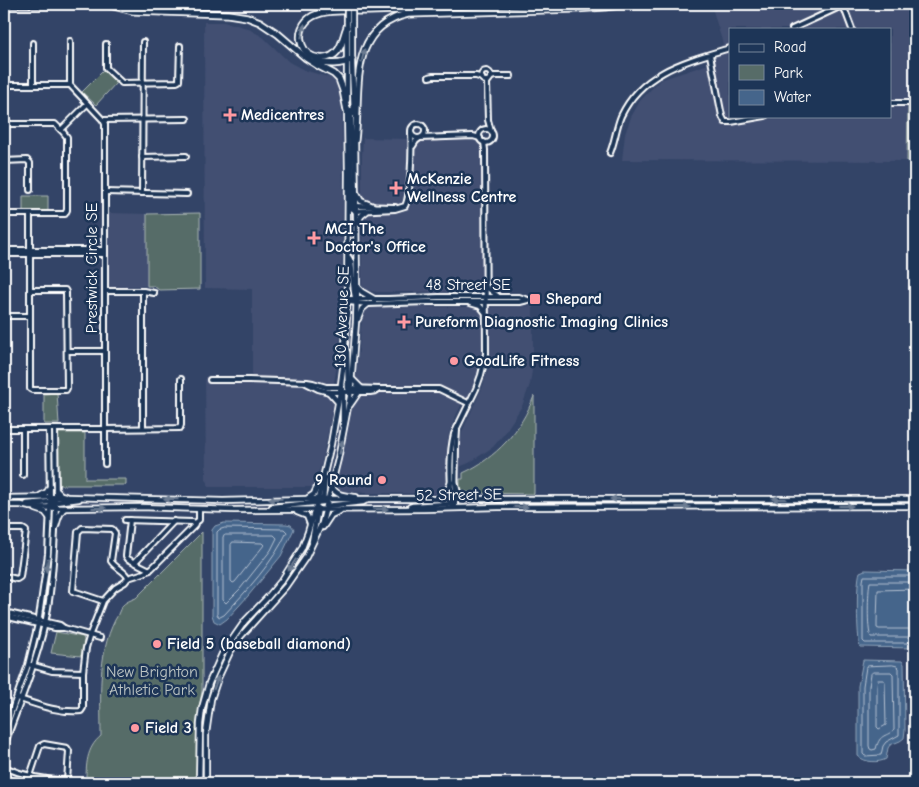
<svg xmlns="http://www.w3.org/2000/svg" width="919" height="787" font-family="'Comic Neue',sans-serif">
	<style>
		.built { fill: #424f72; fill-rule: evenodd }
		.green { fill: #576c68; stroke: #abb6b4 }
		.water { fill: #45658b; stroke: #8fa3b9 }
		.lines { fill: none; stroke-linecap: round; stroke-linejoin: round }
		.shore { stroke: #b5c1d1; stroke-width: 1 }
		.minor-casing { stroke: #fff; stroke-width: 8 }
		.major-casing { stroke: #fff; stroke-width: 8 }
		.highway-casing { stroke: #fff; stroke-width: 9 }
		.minor { stroke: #1d3557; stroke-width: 4 }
		.major { stroke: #1d3557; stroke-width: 4.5 }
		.highway { stroke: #1d3557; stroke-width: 5.5 }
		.major-bridge-casing { stroke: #fff; stroke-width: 8; stroke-linecap: butt }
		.major-bridge { stroke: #1d3557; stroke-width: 4.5 }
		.oneway { fill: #6c7c92 }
		.poi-dot { fill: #ff9aa2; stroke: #1d3557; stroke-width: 2 }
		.labels { text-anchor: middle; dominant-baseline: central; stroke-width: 5; stroke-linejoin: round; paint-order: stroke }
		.poi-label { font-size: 16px; font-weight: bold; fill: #fff; stroke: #1d3557; text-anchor: start }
		.street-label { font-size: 16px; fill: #fff; stroke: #1d3557 }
		.park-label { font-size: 16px; fill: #bcc4c3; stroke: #1d3557 }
	</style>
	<rect width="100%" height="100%" fill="#334467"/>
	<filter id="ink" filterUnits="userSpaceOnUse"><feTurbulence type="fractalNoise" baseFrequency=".02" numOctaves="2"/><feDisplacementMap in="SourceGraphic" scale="10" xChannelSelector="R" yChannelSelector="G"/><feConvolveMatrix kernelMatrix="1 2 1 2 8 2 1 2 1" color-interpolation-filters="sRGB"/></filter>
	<g filter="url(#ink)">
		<g class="built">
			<path d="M711 4H915V99H908L907 161 622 160 625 134 631 117 640 101 660 80 709 64 723 44ZM730 29H890V116H730Z"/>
			<polygon points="204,22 223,22 233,24 247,28 263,37 289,62 304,70 334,79 336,81 340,91 342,116 343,194 341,329 339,356 334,382 334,399 331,419 321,465 313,487 208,487 208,482 206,480 205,377 252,377 252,289 205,288"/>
			<polygon points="363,138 409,139 405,198 401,204 397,205 375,203 366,202 362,198 362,155"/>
			<polygon points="427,140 476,140 480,143 482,152 482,287 481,291 479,292 377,292 366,290 362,285 362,219 366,214 372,212 403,211 406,210 411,206 415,146 417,143"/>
			<polygon points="109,213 147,214 147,286 109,287"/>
			<polygon points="533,306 533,356 532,371 530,384 522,406 504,434 493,447 469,463 459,467 460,443 462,432 483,386 489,366 490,352 489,348 489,309 492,307"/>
			<polygon points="406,307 475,307 479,308 483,312 483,316 484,348 482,359 477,378 467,398 464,399 454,420 449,434 447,447 447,477 445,491 443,493 441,494 367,493 337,490 336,490 352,410 358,396 356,380 361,327 364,311 369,308"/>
		</g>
		<g class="green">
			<polygon points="104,70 116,83 96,105 82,92"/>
			<polygon points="908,106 915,106 915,161 907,161"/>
			<polygon points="23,196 48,196 48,210 47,211 23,211"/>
			<polygon points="200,213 200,289 159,290 154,286 147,286 147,214"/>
			<polygon points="57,393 59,424 44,424 44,394"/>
			<path d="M534 396V494L472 493 464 492 460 488V479H463V473C496 458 521 431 534 396Z"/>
			<polygon points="58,433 85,433 85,479 126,479 126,485 59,485"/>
			<path d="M202 532V691L196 725 198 731 197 783H86C86 766 86 748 101 736 101 697 97 656 115 620 118 616 119 610 122 606 125 602 131 600 136 598Z"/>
			<polygon points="56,632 83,637 84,640 81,656 51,653"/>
		</g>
		<g class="water">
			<polygon points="224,523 286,524 291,525 294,529 281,556 248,596 227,619 220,624 214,621 212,615 212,530 215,526"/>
			<path d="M865 570 915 571V648L860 647C857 636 856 583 860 572Z"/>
			<path d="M863 660 902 661 904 664 905 730 904 738 900 741 890 745 888 748 886 759C879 763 865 763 858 756V686Z"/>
		</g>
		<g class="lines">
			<g class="shore">
				<path d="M225 528 284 529 287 532C273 563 247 590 224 615L220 617 218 616 217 614V532L219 530Z"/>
				<polygon points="226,535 274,535 277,538 271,550 240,589 226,603 223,600 223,537"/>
				<polygon points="233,542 262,543 264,545 235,582 233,583 231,581 231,545"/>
				<polyline points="915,576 864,576 863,581 863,641 865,643 915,643"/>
				<path d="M915 582H870C868 591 867 630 871 637H915"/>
				<polyline points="915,589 878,590 877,622 877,628 879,629 915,629"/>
				<polygon points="893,665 897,666 899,668 899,735 886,742 883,746 881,755 865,756 863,754 863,686 866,667 868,666"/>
				<path d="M873 672H891L893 674 894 729C887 738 880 732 876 749L872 750 870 749 869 746V686L871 674Z"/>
				<polygon points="878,680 884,680 885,682 886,725 879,729 877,727 877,687"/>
			</g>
			<defs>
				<g id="minor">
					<polyline points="843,5 852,29"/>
					<polyline points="792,29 846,4"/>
					<polyline points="70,41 70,85"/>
					<polyline points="33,43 33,85"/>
					<polyline points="106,44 106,68 122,83 177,82 179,81 180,46"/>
					<polyline points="710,55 722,116 725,122 731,122 765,116"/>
					<circle cx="486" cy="76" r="5"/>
					<polyline points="429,77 433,76 476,76 482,78"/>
					<polyline points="491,77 495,76 511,76"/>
					<polyline points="489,80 487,83 488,120 491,131"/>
					<polyline points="4,85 70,85 103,120 105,124 105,429 4,429"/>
					<polyline points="890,103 915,103"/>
					<polyline points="103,120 187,119"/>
					<polyline points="4,124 55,124 63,132 67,137 67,210 65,214 4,214"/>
					<circle cx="418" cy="131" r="7"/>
					<circle cx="486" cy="136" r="7"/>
					<polyline points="61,130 87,104"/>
					<polyline points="413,146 416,141 420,138 473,136 480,138"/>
					<path d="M610 153C615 141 616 128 621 116 642 71 687 61 730 48"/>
					<polyline points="142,157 186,156"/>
					<polyline points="4,161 27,160 30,163 30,190"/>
					<polyline points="105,192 187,194"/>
					<polyline points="142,193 143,42"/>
					<polyline points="355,206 395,207"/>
					<path d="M355 211 395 209 405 206C411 195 412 147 411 133"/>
					<polyline points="30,214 30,389 32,390 66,390 67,388 66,292 65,290 30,290"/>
					<polyline points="4,250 105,250"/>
					<polyline points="4,254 105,254"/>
					<polyline points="486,287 499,297"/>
					<polyline points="105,291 143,291 154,293"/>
					<polyline points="143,291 143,428"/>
					<polyline points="348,299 388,299 438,297 519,297 528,300"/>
					<polyline points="348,302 368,304 428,302 520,302 528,300"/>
					<polyline points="470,303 480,306 485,312"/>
					<polyline points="4,316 30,316"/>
					<polyline points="67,351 105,351"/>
					<polyline points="210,380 249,380 307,382 313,383 326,387 342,387"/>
					<polyline points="306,383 318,389 329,392 370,392 376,391 379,389"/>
					<polyline points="349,388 379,389 439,389 468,403"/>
					<polyline points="23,429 23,475"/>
					<polyline points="49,429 50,499"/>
					<polyline points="55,429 56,498"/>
					<polyline points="105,464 105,429 180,428 181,425 181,379"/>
					<path d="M452 508C451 484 448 458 454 434L476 389 481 375 486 354 485 150 484 142"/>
					<polyline points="455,508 456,446 457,430"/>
					<polyline points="125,520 192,522 195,523 194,526 152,568 144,573 128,578"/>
					<polyline points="130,520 126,556 128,559 150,570"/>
					<polyline points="195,523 199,520 199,509"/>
					<polyline points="4,529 23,529 26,531 20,577 17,579 4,576"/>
					<polyline points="135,562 174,521"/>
					<polyline points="4,612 60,625 64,628 100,638"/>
					<polyline points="4,616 55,628 64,628"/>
					<polyline points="31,665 52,671 83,672"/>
					<path d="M17 698C38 705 58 713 81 711L83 708V672L86 648 90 634 103 601 115 588 125 582 128 578C125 570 116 569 111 561L115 533 112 529 82 528 78 532 73 591 103 601"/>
					<polyline points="4,732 28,665 38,624 48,554 50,506"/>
					<path d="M4 746C20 701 40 655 48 608 53 574 55 540 56 505"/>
					<path d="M4 767C24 776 44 780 67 781L69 751 67 748 44 744 40 746 30 776"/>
				</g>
				<g id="major">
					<polyline points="347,21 347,100"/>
					<polyline points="352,21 352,65 354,114"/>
					<polyline points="351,110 352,206 353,209 356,211"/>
					<polyline points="357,194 361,201 373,206"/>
					<polyline points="358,223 361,216 367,211"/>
					<polyline points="349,258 351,262 354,291 356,302"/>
					<polyline points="357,287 362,292 374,299"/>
					<polyline points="358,319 362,309 368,304"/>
					<polyline points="347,352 348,388 350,391"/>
					<polyline points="352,379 361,388"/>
					<polyline points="342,388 343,392 343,425"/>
					<polyline points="329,392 338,402"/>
					<polyline points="350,405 359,392"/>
					<polyline points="455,482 458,493 467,497"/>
					<path d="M332 487C336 496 347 496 356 497"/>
					<polyline points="56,490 61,495 65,496"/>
					<polyline points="40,496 47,492 50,487"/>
					<polyline points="4,498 68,497 223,501 306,499 915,499"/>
					<polyline points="308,498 314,494 319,483"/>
					<polyline points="441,499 446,494 451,482"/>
					<polyline points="323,500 325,478"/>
					<polyline points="27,504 50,502 56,497"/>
					<polyline points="4,505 21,505 30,507 66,508 140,507 234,510 424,509 498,507 915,506"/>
					<polyline points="326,506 363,502 367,500"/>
					<polyline points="49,507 56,502 79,499"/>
					<polyline points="272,507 323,502 326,501"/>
					<polyline points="410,507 413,506 447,504 451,503 454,499"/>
					<polyline points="36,509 45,512 49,517"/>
					<polyline points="297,512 307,516 310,524"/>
					<path d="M56 526C58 520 59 512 65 508"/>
					<polyline points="323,527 331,515 340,511"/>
					<polyline points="312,542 318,508"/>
					<polyline points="199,783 200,724 202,708 209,683 222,654 245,621 267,598 282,580 302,548 308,532 318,499 331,444 340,392 344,361 347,315 348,173 347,107"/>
					<polyline points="206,783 206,734 211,699 218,678 230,652 241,636 286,586 306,557 322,523 338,459 350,397 356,322 357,287 355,137"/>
				</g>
				<g id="highway">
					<polyline points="4,4 207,4"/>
					<polyline points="106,4 133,11 228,14 247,17 260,22 278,34 306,58 317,65 334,74 339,79 343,90 347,110"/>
					<path d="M347 27C344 34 343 42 339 49 330 63 308 61 302 45 298 34 302 22 313 16 327 9 343 11 358 11 375 11 391 10 408 10 428 9 449 6 469 4"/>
					<path d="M315 61C326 65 342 65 352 59"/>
					<path d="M355 140C361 92 346 28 408 14L575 9 604 7 628 4"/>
				</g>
			</defs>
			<use href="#minor" class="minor-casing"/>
			<use href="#major" class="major-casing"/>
			<use href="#highway" class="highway-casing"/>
			<use href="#minor" class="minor"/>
			<use href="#major" class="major"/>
			<use href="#highway" class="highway"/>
			<defs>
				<g id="major-bridge">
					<polyline points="347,21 347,4"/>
					<polyline points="352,21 352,4"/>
				</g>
			</defs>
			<use href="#major-bridge" class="major-bridge-casing"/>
			<use href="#major-bridge" class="major-bridge"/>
		</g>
		<defs><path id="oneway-solid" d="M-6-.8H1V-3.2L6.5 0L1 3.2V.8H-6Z" transform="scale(1.25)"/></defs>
		<g class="oneway">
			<use href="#oneway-solid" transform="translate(303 31) rotate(-77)"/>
			<use href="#oneway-solid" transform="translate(363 56) rotate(-76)"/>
			<use href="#oneway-solid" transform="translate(341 447) rotate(-78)"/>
			<use href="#oneway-solid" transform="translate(171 499) rotate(-178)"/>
			<use href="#oneway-solid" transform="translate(275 499) rotate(179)"/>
			<use href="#oneway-solid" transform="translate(617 499) rotate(180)"/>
			<use href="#oneway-solid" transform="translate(779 499) rotate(-180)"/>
			<use href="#oneway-solid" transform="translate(846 506)"/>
			<use href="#oneway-solid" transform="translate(521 507)"/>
			<use href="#oneway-solid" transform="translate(683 507)"/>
			<use href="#oneway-solid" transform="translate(99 508)"/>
			<use href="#oneway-solid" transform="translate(381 509)"/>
			<use href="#oneway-solid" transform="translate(47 565) rotate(97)"/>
			<use href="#oneway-solid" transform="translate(292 565) rotate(123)"/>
			<use href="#oneway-solid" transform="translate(216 683) rotate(-70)"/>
		</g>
	</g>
	<g class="poi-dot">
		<path d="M227.5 107.5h5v5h5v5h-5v5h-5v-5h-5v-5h5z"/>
		<path d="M393.5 180.5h5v5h5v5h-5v5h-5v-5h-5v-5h5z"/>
		<path d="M311.5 230.5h5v5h5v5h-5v5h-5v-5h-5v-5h5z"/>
		<rect x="529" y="293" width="12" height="12" rx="2.5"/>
		<path d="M401.5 314.5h5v5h5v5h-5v5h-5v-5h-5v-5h5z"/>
		<circle cx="454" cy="361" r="5"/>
		<circle cx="382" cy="480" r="5"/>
		<circle cx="157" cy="644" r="5"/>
		<circle cx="135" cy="728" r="5"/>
	</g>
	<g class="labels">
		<g class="poi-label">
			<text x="241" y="115">Medicentres</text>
			<text x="407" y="179">McKenzie<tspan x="407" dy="18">Wellness Centre</tspan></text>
			<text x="325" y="229">MCI The<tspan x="325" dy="18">Doctor's Office</tspan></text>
			<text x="546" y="299">Shepard</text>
			<text x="415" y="322">Pureform Diagnostic Imaging Clinics</text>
			<text x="464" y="361">GoodLife Fitness</text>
			<text x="372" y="480" text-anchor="end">9 Round</text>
			<text x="167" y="644">Field 5 (baseball diamond)</text>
			<text x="145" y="728">Field 3</text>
		</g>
		<g class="street-label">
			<text transform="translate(92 268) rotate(-90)">Prestwick Circle SE</text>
			<text x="468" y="285">48 Street SE</text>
			<text transform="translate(342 317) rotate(-88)">130 Avenue SE</text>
			<text transform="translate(459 495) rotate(-1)">52 Street SE</text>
		</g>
		<g class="park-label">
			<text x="152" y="672">New Brighton<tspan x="152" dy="18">Athletic Park</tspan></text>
		</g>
	</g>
	<rect width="919" height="787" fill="none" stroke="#1d3557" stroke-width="20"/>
	<rect x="10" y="10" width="899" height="767" fill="none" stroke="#fff" stroke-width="2" filter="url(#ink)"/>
	<rect x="729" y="28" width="162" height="90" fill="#1d3557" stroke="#77869a"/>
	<rect x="739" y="44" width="25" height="8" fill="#1d3557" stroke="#77869a"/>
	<text x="774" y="52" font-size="15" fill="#ffffff">Road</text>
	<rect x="739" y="65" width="25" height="15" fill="#576c68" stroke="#77869a"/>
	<text x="774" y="78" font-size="15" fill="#ffffff">Park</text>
	<rect x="739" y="90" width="25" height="15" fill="#45658b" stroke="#77869a"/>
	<text x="774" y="102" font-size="15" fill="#ffffff">Water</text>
</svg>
